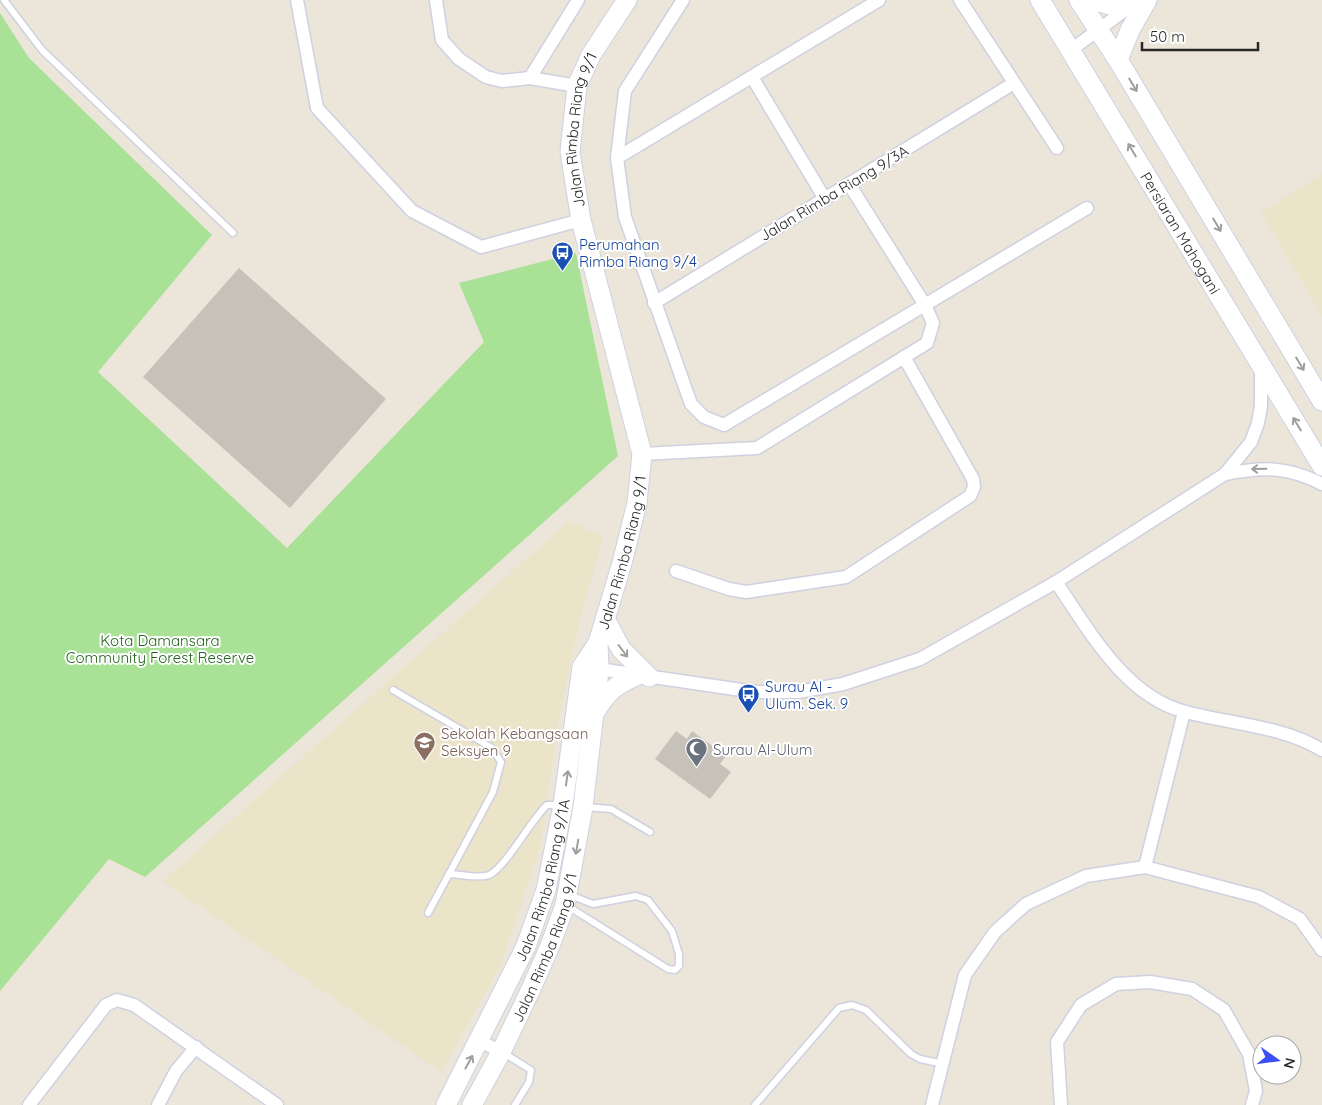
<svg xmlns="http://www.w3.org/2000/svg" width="1322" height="1105" font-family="Quicksand,sans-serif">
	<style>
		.education { fill: #ece4c9 }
		.green { fill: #a9e197 }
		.building { fill: #c6c2ba }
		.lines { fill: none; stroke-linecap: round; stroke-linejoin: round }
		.lane-casing { stroke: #cfd1e1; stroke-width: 9 }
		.street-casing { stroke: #cfd1e1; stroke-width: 15 }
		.secondary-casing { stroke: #cfd1e1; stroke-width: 21 }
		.lane { stroke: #fff; stroke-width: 6 }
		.street { stroke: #fff; stroke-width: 12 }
		.secondary { stroke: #fff; stroke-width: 19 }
		.oneway { stroke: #9e9e9e }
		.labels { text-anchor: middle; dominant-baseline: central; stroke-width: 4; stroke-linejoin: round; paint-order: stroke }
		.street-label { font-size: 15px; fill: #282828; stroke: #fff }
		.transit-label { font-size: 15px; fill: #164399; stroke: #fff; text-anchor: start }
		.park-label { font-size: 15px; fill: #23631b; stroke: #fff }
		.education-label { font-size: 15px; fill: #785e54; stroke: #fff; text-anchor: start }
		.worship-label { font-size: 15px; fill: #5b616d; stroke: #fff; text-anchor: start }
	</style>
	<rect width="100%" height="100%" fill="#ebe5da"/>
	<g class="education">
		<polygon points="1322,174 1322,315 1261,213"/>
		<polygon points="569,521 603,537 580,620 559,717 540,848 500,967 441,1072 163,881"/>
	</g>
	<polygon class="green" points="0,13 29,58 212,235 98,372 287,548 484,342 459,283 576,253 618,456 145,877 109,859 0,991"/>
	<g class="building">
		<polygon points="239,268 386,399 290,508 143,377"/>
		<polygon points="676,731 687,739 692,731 726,756 720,764 731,772 710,799 655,759"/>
	</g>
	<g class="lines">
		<defs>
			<g id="lane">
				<polyline points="4,0 42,50 233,233"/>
				<polyline points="393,690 492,748 501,762 493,792 449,874"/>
				<polyline points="585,807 611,809 650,832"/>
				<polyline points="566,905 668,969 675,970 679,966 679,954 672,931 648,900 636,896 593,904 570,895"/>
				<path d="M428 913 449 874C460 874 479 879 489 875 505 868 531 820 547 805H560"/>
				<polyline points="502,1052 531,1070 529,1082 515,1105"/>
				<polyline points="755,1105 839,1008 852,1005 866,1010 911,1054 920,1059 944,1064"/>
			</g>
			<g id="street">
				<polyline points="297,0 317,108 412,211 481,247 581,220"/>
				<polyline points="436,0 442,40 459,59 486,77 502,81 530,78 577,86"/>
				<polyline points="683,0 625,91 617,158 625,217 691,404 704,417 724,425 1087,208"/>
				<polyline points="960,0 1057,148"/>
				<polyline points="1071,50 1132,5"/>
				<polyline points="752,77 825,199"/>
				<polyline points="530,78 578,0"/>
				<polyline points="617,158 879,0"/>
				<polyline points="654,303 1014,83"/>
				<polyline points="642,454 757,448 927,343 933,323 925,305 849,184"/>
				<path d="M1225 474C1263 467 1287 466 1322 484"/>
				<polyline points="676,571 729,589 746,592 846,577 970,496 974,487 973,479 904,357"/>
				<path d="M1056 582C1089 630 1125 697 1186 712 1231 724 1282 726 1322 750"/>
				<polyline points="592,668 755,692 798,692 843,684 920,659 1056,582 1225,474 1251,442 1258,423 1261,406 1261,366"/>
				<polyline points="1145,867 1184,712"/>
				<polyline points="480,1041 501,1052"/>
				<polyline points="29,1105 106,1005 117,1000 134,1005 277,1105"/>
				<polyline points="158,1105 176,1071 196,1047"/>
				<polyline points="932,1105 965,975 995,932 1026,904 1086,876 1145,867 1259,897 1300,919 1322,950"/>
				<polyline points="1061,1105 1057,1042 1081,1005 1116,984 1150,982 1192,989 1224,1010 1249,1054 1256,1091 1252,1105"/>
			</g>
			<g id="secondary">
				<path id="s1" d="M1040 0 1322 466"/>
				<polyline points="1079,0 1118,60 1322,401"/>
				<polyline points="1093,0 1114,6 1134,4"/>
				<polyline points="1118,60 1130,30 1147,0"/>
				<polyline points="605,619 621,649 649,677"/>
				<path d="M595 712C608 691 615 685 638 675"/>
				<path id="s2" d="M446 1105 526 946 546 890 563 805 582 667 598 643"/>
				<path id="s3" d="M472 1105 501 1052 530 991 550 946 565 905 583 807 599 670 598 643 622 563 637 503 642 454 581 220 570 152 577 86 591 55 627 0"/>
			</g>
		</defs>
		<use href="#lane" class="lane-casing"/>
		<use href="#street" class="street-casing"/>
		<use href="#secondary" class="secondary-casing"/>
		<use href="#lane" class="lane"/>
		<use href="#street" class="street"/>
		<use href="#secondary" class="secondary"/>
	</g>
	<defs><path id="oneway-shaft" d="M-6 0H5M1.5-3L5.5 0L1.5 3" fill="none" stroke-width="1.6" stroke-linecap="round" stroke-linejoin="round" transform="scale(1.25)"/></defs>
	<g class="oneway">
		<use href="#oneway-shaft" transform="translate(1133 85) rotate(59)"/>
		<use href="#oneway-shaft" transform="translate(1132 150) rotate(-121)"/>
		<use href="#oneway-shaft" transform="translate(1217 225) rotate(59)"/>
		<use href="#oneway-shaft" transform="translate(1300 364) rotate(59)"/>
		<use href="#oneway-shaft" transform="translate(1297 424) rotate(-121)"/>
		<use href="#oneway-shaft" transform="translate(1259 469) rotate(179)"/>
		<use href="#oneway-shaft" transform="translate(623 651) rotate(53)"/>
		<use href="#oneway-shaft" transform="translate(567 778) rotate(-82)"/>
		<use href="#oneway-shaft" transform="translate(577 847) rotate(100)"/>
		<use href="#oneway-shaft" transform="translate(469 1062) rotate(-61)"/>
	</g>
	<defs>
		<symbol id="bus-pin" viewBox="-11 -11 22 30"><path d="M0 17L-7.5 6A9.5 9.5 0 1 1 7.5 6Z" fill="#1a4fb4" stroke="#fff"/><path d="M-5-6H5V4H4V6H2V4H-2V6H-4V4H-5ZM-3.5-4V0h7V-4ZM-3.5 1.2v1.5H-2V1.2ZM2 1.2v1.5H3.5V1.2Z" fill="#fff"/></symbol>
		<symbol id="school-pin" viewBox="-11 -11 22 30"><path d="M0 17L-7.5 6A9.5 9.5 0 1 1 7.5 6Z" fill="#8d6e63" stroke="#fff"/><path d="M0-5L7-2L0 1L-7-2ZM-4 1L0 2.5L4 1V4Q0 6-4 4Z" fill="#fff"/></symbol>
		<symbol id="mosque-pin" viewBox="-11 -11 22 30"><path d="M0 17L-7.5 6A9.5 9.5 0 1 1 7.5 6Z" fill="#6b7280" stroke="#fff"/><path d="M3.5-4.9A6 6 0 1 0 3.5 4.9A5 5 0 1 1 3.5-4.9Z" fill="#fff"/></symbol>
	</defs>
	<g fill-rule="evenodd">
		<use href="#bus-pin" x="550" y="240" width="25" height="34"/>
		<use href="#bus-pin" x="736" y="682" width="25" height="34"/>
		<use href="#school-pin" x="412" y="730" width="25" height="34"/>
		<use href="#mosque-pin" x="684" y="736" width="25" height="34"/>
	</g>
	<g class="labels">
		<g class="street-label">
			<text stroke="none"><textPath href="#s3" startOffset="1014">Jalan Rimba Riang 9/1</textPath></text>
			<text transform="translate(834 193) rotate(-31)">Jalan Rimba Riang 9/3A</text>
			<text stroke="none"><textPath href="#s1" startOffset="272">Persiaran Mahogani</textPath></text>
			<text stroke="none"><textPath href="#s3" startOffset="579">Jalan Rimba Riang 9/1</textPath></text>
			<text stroke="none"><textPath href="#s2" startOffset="246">Jalan Rimba Riang 9/1A</textPath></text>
			<text stroke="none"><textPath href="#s3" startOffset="174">Jalan Rimba Riang 9/1</textPath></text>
		</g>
		<g class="transit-label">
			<text x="579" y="244">Perumahan<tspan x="579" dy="17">Rimba Riang 9/4</tspan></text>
			<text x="765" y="686">Surau Al -<tspan x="765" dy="17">Ulum. Sek. 9</tspan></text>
		</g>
		<g class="park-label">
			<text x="160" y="640">Kota Damansara<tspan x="160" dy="17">Community Forest Reserve</tspan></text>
		</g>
		<g class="education-label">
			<text x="441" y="733">Sekolah Kebangsaan<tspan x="441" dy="17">Seksyen 9</tspan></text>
		</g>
		<g class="worship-label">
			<text x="713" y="749">Surau Al-Ulum</text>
		</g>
	</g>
	<g transform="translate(1277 1060) rotate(104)"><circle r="24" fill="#ffffff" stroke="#a9a9a9"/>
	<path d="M0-4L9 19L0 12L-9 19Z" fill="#3c4ef6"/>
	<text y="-8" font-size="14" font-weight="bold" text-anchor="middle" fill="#282828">N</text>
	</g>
	<path d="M1142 42v8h116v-8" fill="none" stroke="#282828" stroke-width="2.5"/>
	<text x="1150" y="42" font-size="15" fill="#282828" stroke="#ffffff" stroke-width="4" paint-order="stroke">50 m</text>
</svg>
